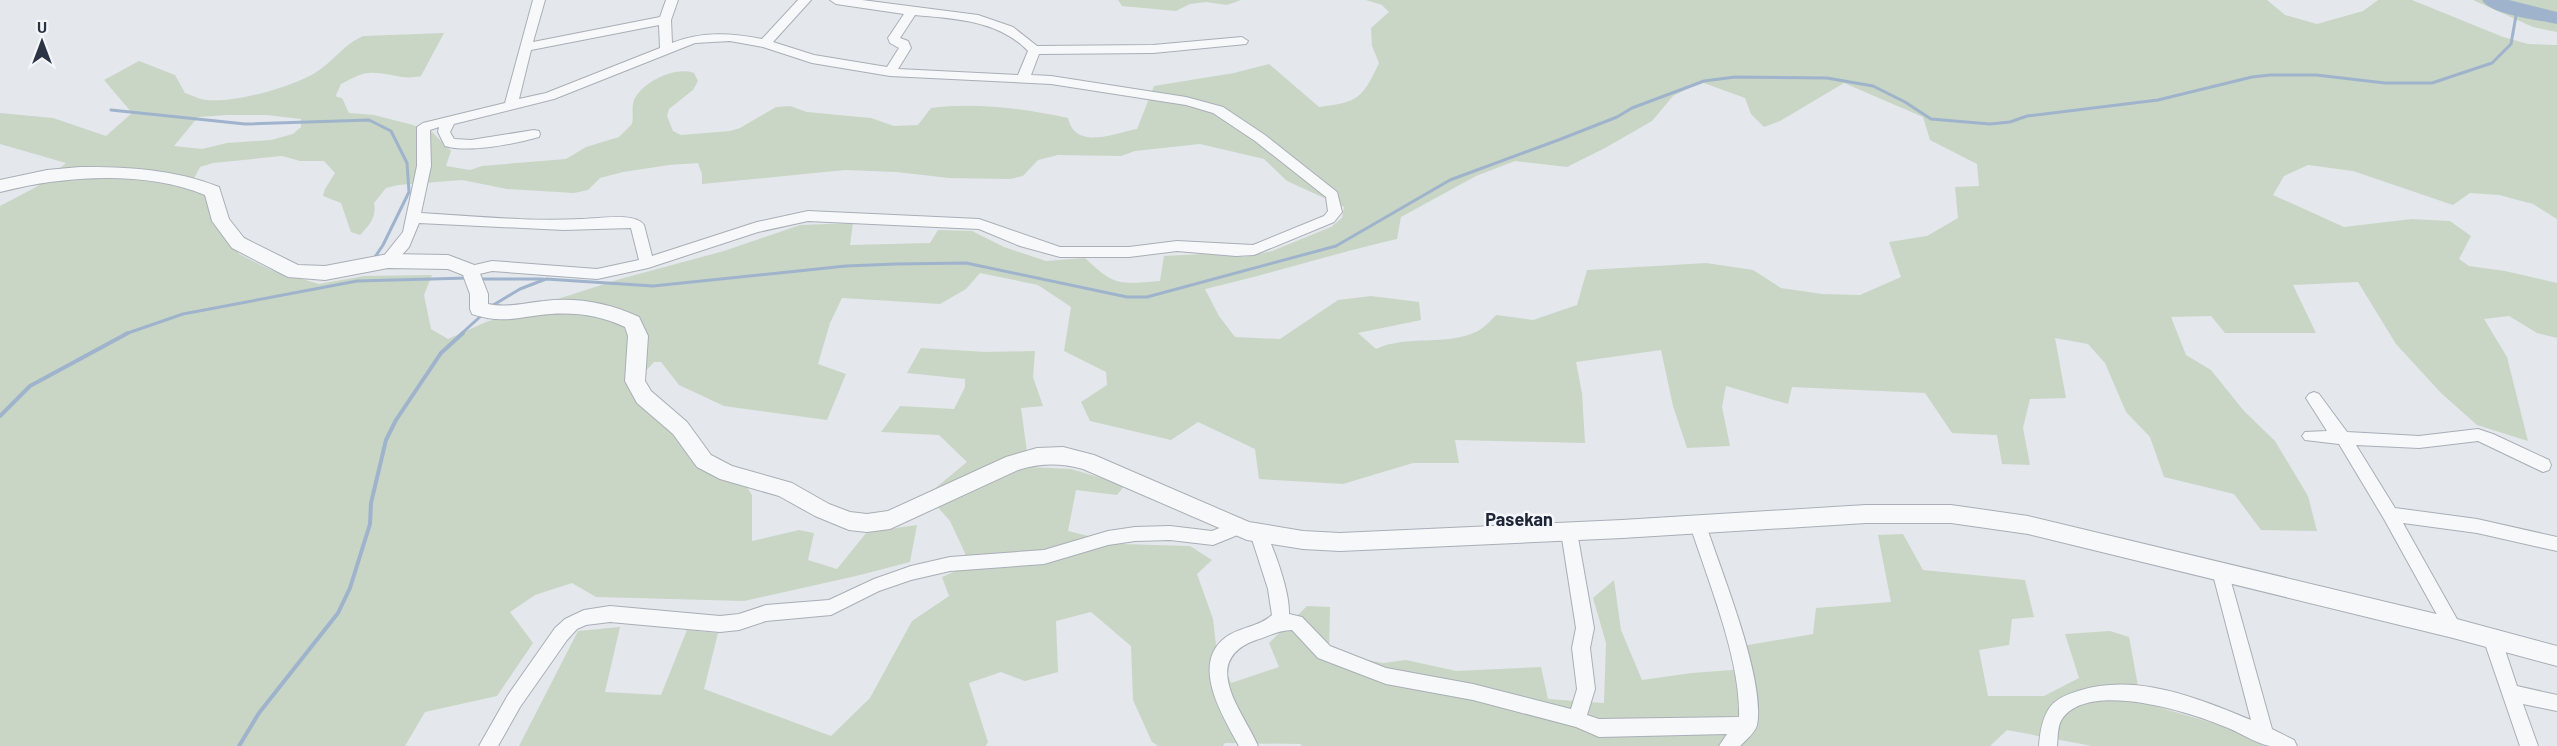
<svg xmlns="http://www.w3.org/2000/svg" width="2557" height="746" font-family="Barlow,sans-serif">
	<style>
		.green { fill: #c9d6c5; fill-rule: evenodd }
		.lines { fill: none; stroke-linecap: round; stroke-linejoin: round }
		.stream-far1 { stroke: #9fb4cc; stroke-width: 3 }
		.stream { stroke: #9fb4cc; stroke-width: 4 }
		.river { fill: #9fb4cc; fill-rule: evenodd }
		.minor-casing { stroke: #a9aeb7; stroke-width: 2 }
		.tertiary-casing { stroke: #a9aeb7; stroke-width: 2 }
		.minor { fill: #f7f8fa; fill-rule: evenodd }
		.tertiary { fill: #f7f8fa; fill-rule: evenodd }
		.labels { text-anchor: middle; dominant-baseline: central; stroke-width: 5; stroke-linejoin: round; paint-order: stroke }
		.quarter-label { font-size: 18px; font-weight: bold; fill: #1d2536; stroke: #f4f6f9 }
	</style>
	<rect width="100%" height="100%" fill="#e4e7ec"/>
	<g class="green">
		<polygon points="1118,0 1241,0 1227,5 1206,2 1190,4 1176,11 1122,6"/>
		<path d="M1366 0H2267L2285 15 2317 24 2363 11 2378 0H2412L2503 37 2528 44 2557 45V219L2533 204 2499 195 2470 193 2453 205 2353 171 2308 165 2284 176 2273 195 2344 227 2412 219 2450 221 2471 236 2459 259 2469 266 2505 271 2557 283V338L2537 333 2509 316 2484 319 2507 357 2528 441 2477 425 2441 393 2396 344 2358 282 2293 285 2316 333H2225L2211 316 2171 317 2186 355 2211 370 2244 411 2275 441 2308 496 2317 531 2261 530 2234 494 2164 477 2150 437 2126 412 2105 363 2088 344 2055 338 2066 398 2030 399 2023 428 2030 465 2002 464 1997 435 1952 433 1925 393 1792 387 1788 404 1726 386 1722 407 1730 446 1687 448 1673 406 1661 350 1576 362 1582 393 1585 443 1455 440 1459 463H1413L1343 484 1259 479 1255 449 1198 422 1171 440 1090 421 1081 402 1107 385 1106 372 1064 351 1071 307 1038 285 980 273 966 289 940 304 842 298 830 323 818 364 846 374 827 420 724 406 679 385 661 362H654L641 376 672 430 745 484 752 495V541L799 530 814 533 808 560 837 569 867 532 917 525 910 562 856 576 744 601 596 597 572 583 535 595 510 612 533 643 497 696 425 712 405 746H0V206L38 186 66 163 0 144V113L53 118 106 136 132 113 104 80 139 61 175 75 185 93C192 95 200 100 207 100 235 103 292 87 315 73 333 62 344 44 363 36L444 33 421 76C402 81 387 71 368 73 359 74 349 80 341 84L336 95 337 97 342 98 349 113 374 115 413 125 432 132 451 151 446 166 470 170 482 166 566 159 586 147 619 137 632 124C634 116 631 108 634 100 642 82 676 66 694 73L698 81 693 90 669 109 667 116 673 131 681 135 730 131 740 128 776 107 790 106 807 112 871 118 894 126 918 125 931 108C977 102 1024 109 1068 118 1076 151 1114 133 1137 129L1154 86 1234 73 1269 64 1319 107C1357 102 1362 100 1379 63L1372 46 1371 28 1389 12 1382 5ZM1701 82 1745 98 1751 114 1764 127 1780 121 1844 83 1923 117 1930 140 1977 164 1979 186 1955 187 1958 218 1927 236 1889 242 1901 277 1860 295 1822 294 1781 288 1753 270 1706 263 1587 270 1577 305 1533 320 1496 315C1491 320 1485 327 1478 331 1445 347 1408 334 1376 349L1358 333 1421 320 1419 302 1371 296 1338 300 1280 339 1235 337 1219 316 1205 289C1270 274 1332 254 1397 239L1401 217 1476 176 1515 161 1567 167 1605 148 1652 121 1673 96ZM228 115H267L301 119V127L293 134 271 140 227 143 202 149 174 146 198 117ZM1200 144 1264 159 1287 181 1344 207 1342 218 1331 227 1272 251 1245 257 1204 254 1164 256 1160 281C1120 284 1115 287 1085 258L1046 261 1004 247 972 231 938 230 930 243 850 245 853 223 800 225 724 251 620 279 486 322 448 339 431 329 424 295 432 275 364 276 319 284 271 270 239 254 216 221 208 193 190 186 200 167 213 163 282 156 300 161H324L335 173 325 189 323 196 341 203 351 232 360 235C369 226 377 217 374 203L386 188 398 185 462 180 507 189 574 193 588 190 600 178 623 172 669 165 698 163 702 174V184L845 170 896 172 949 178 1010 179 1023 176 1038 160 1058 155 1121 156 1135 151Z"/>
		<polygon points="2473,0 2557,0 2557,32 2533,27"/>
		<polygon points="921,348 986,352 1035,351 1033,377 1043,406 1021,408 1029,467 1071,469 1125,485 1117,495 1076,490 1068,531 1121,544 1190,546 1212,560 1197,574 1213,619 1216,645 1231,683 1279,667 1269,643 1307,606 1330,607 1329,652 1383,663 1406,660 1456,671 1541,667 1548,699 1604,703 1606,643 1593,598 1614,580 1621,630 1642,680 1692,673 1746,669 1742,646 1813,634 1816,608 1891,602 1878,535 1903,534 1923,570 2025,580 2034,617 2012,619 2009,645 1979,650 1988,696 2044,696 2079,678 2065,634 2110,631 2129,637 2141,702 2223,726 2265,746 2092,746 2007,730 1990,746 1302,746 1300,744 1225,743 1223,746 1158,746 1152,742 1133,700 1131,646 1091,612 1056,621 1058,672 1025,681 1001,672 969,683 988,742 986,746 519,746 578,631 620,627 605,692 661,695 687,630 718,633 704,689 831,736 870,698 912,621 949,596 942,577 963,568 965,553 950,521 927,495 967,462 939,435 881,432 900,406 954,409 965,387 965,379 907,373"/>
	</g>
	<g class="lines">
		<g class="stream-far1">
			<polyline points="111,110 245,124 369,120 391,131 407,163 409,192 383,245 373,260"/>
			<polyline points="479,279 543,279"/>
			<polyline points="490,307 520,289 546,279 653,286 846,266 896,264 966,263 1127,297 1147,297 1336,246 1450,180 1561,139 1617,117 1632,108 1704,81 1735,77 1827,78 1873,86 1905,102 1931,119 1990,124 2010,122 2027,116 2158,100 2252,77 2270,75 2316,75 2385,83 2432,83 2492,63 2511,44 2517,10"/>
			<polyline points="125,334 183,314 357,281 468,278"/>
			<polyline points="461,334 482,315"/>
		</g>
		<g class="stream">
			<polyline points="0,416 30,386 128,333"/>
			<polyline points="239,746 259,713 338,613 350,588 370,524 371,503 386,440 396,420 441,353 463,333"/>
		</g>
		<path class="river" d="M2482 0H2509L2557 12V24C2539 20 2491 15 2482 0Z"/>
		<defs>
			<g id="minor">
				<path d="M533 0H545L533 42 660 17 666 0H678L671 20 672 43C702 31 731 33 762 39L798 0H811L773 42 814 55 887 67 899 48 890 43 888 38 904 14 836 4 830 0H862L978 15 1013 27 1037 46 1153 45 1242 37 1248 41 1246 44 1153 53 1039 54 1031 75 1051 76 1186 97 1223 107 1265 135 1337 192 1342 212 1334 222 1254 255 1236 256 1177 251 1129 257H1060L1020 246 979 229 808 221 758 232 648 268 597 279 492 271 471 276 464 271 466 267 492 261 597 269 639 260 631 228 564 230 419 223 409 247 393 265H383L381 261 383 257 403 232 417 166V127L423 123 505 103ZM915 15C956 19 998 20 1028 51L1018 75 898 69 911 48 908 41 900 38ZM659 25 660 48 546 93 519 99 531 50ZM730 41 763 47 812 63 890 76 1051 84 1186 105 1213 113 1255 141 1326 197 1328 211 1324 216 1253 245 1177 241 1129 247H1060L979 219 808 211 757 222 652 256 644 225C635 212 597 219 582 219 529 222 474 216 421 213L431 166 430 130 439 127 438 132 445 146C469 153 514 144 539 137L540 134 539 131 534 130 471 140 454 139 450 132 454 124 554 99 695 43Z"/>
				<polygon points="2314,392 2319,394 2347,432 2419,436 2478,429 2493,434 2549,460 2551,465 2549,470 2543,472 2478,441 2419,448 2356,445 2395,508 2477,519 2557,537 2557,551 2477,533 2403,523 2462,628 2459,633 2453,636 2447,633 2384,519 2339,444 2305,440 2302,436 2305,432 2327,431 2306,398 2309,394"/>
				<path d="M1698 518 1704 520 1706 525C1721 571 1766 680 1757 725 1755 733 1746 740 1740 746H1719L1727 734 1599 737 1576 727 1473 700 1386 684 1318 658 1292 630C1279 630 1269 636 1256 640 1198 661 1243 711 1258 746H1239C1224 718 1189 664 1226 637 1240 627 1259 627 1272 615L1268 589 1250 533 1252 528 1258 526 1264 528C1274 549 1290 591 1289 614L1302 617 1330 646 1386 668 1473 684 1571 709 1577 689 1572 648 1576 628 1561 532 1563 527 1569 525 1575 527 1577 532 1594 628 1590 648 1595 689 1587 715 1599 719 1739 717C1741 660 1708 581 1690 525L1692 520Z"/>
				<polygon points="1239,520 1245,522 1247,527 1245,532 1213,545 1170,540 1135,541 1108,545 1044,564 950,571 911,580 879,591 831,615 766,621 739,630 720,632 610,622 586,625 577,629 567,640 520,707 498,746 479,746 508,695 555,628 565,619 584,610 610,606 720,616 739,614 766,605 829,600 874,579 911,566 950,557 1044,550 1108,531 1135,527 1170,526 1212,531"/>
				<path d="M2220 564 2226 566 2228 571 2272 729 2294 740 2297 746C2289 746 2278 746 2270 746 2254 743 2238 731 2223 726 2189 712 2089 680 2062 719 2057 727 2058 737 2057 746H2039C2040 732 2042 718 2050 707 2057 698 2068 694 2078 691 2135 672 2198 698 2251 720L2212 571 2214 566Z"/>
				<polygon points="2492,630 2498,632 2501,638 2517,686 2557,695 2557,711 2523,704 2538,746 2520,746 2483,638 2486,632"/>
			</g>
			<path id="tertiary" d="M80 167C127 167 174 169 219 187L229 219 244 238 298 265 325 266 388 254 448 255 477 266 488 294V304C508 308 524 303 544 301 576 297 609 303 639 317L648 336 645 381 651 391 687 422 711 455 732 466 792 483 829 504 850 512 867 514 888 511 1006 457 1037 448 1063 447 1094 455 1249 522 1303 531 1340 533 1622 520 1866 505H1951L2028 516 2453 618 2557 646V666L2453 638 2028 534 1951 523H1866L1622 538 1340 551 1303 549 1247 540 1083 469C1060 463 1041 463 1018 470L890 529 867 532 849 530 815 516 779 496 720 479 697 467 673 434 637 403 625 381 628 336 625 327C602 316 576 312 551 314 519 316 506 325 472 314L470 309V294L463 275 448 269 388 268 325 280 288 277 232 248 212 221 205 195C144 170 63 176 0 192V180L47 170Z"/>
		</defs>
		<use href="#minor" class="minor-casing"/>
		<use href="#tertiary" class="tertiary-casing"/>
		<use href="#minor" class="minor"/>
		<use href="#tertiary" class="tertiary"/>
	</g>
	<g class="labels">
		<g class="quarter-label">
			<text x="1519" y="519">Pasekan</text>
		</g>
	</g>
	<g transform="translate(42 42)" stroke="#f4f6f9" stroke-width="4.5" paint-order="stroke">
	<path d="M0-4.5L10 22L0 15L-10 22Z" fill="#2b3445"/>
	<text y="-9" font-size="16" font-weight="bold" text-anchor="middle" fill="#2b3445">U</text>
	</g>
</svg>
